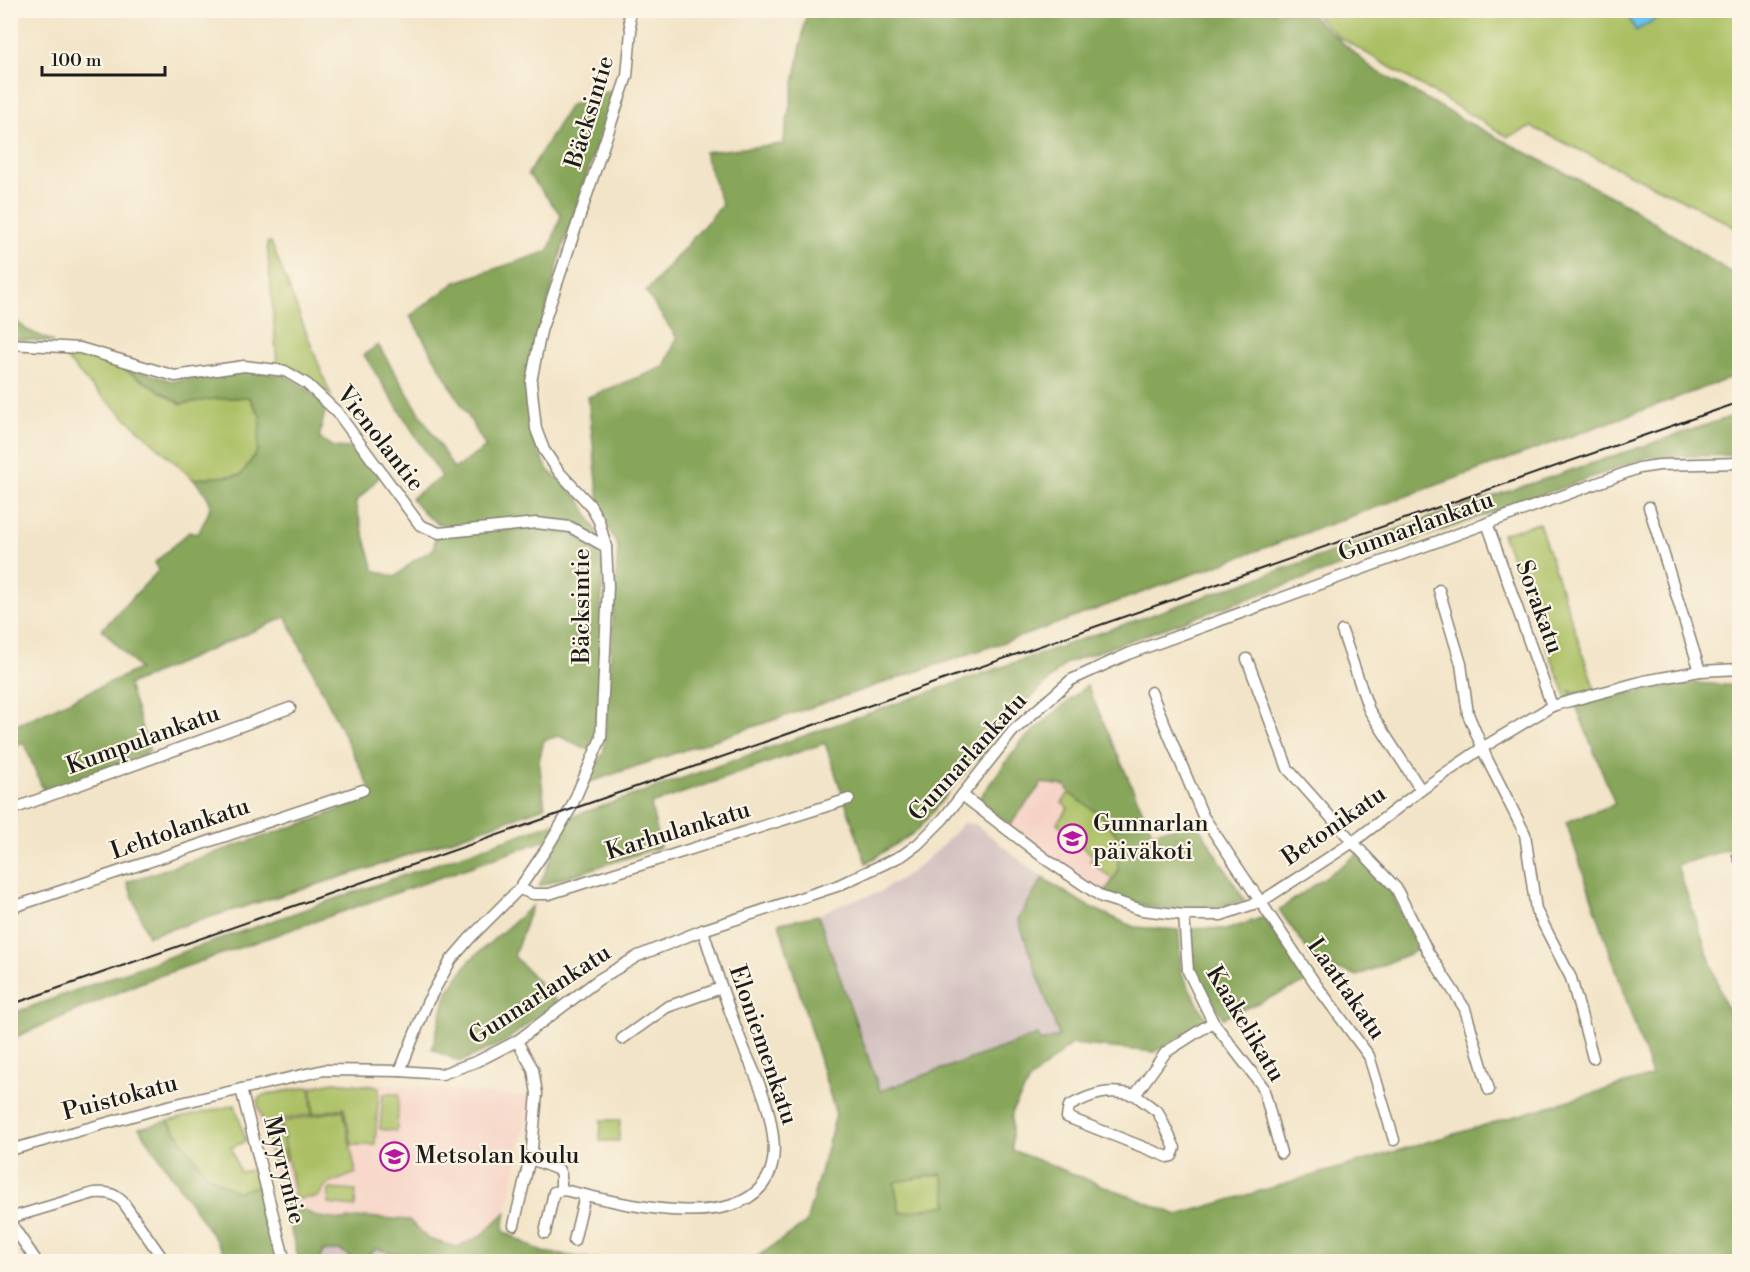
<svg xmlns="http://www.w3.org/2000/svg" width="1750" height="1272" font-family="'Libre Bodoni',serif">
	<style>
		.built { fill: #f6d2c5 }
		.industrial { fill: #d1bfbf }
		.green { fill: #aac064; stroke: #636e40; stroke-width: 1.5 }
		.forest { fill: #87a65a; stroke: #52613b; stroke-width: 1.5; fill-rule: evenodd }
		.water { fill: #6bc2e8; stroke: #446f82; stroke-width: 1.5 }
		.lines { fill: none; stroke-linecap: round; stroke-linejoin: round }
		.minor-casing { stroke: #878072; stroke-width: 13 }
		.minor { stroke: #fff; stroke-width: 10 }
		.rail { stroke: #1c1c1c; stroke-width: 2 }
		.labels { text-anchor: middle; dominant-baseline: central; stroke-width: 4.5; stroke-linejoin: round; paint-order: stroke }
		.street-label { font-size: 24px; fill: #1c1c1c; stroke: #fcf5e5 }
		.poi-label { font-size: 24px; fill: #1c1c1c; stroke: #fcf5e5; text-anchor: start }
	</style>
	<rect width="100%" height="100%" fill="#fcf5e5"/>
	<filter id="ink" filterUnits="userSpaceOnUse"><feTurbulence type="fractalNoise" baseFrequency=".0167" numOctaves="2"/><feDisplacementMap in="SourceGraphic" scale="12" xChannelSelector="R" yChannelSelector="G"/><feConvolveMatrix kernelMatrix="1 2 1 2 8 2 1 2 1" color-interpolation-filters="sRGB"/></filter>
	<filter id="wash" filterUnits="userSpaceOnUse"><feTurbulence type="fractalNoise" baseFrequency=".008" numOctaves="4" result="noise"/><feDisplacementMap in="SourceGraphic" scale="24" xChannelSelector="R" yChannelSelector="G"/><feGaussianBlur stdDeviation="1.35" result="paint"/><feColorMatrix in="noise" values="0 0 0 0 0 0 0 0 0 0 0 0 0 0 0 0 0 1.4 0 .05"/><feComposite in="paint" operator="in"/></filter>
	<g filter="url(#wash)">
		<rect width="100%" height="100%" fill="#f2e4c8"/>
		<g class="built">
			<polygon points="1042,782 1066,786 1118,872 1104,893 1076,877 1010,825"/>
			<polygon points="333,1080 531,1097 506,1212 481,1236 457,1247 428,1239 409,1220 366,1217 342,1220 318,1217 283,1201 254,1111 253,1100 263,1094"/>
		</g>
		<g class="industrial">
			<polygon points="963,823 975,824 1043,878 1018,919 1059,1036 1041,1042 1038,1035 880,1091 818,915 845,903 878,893 910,873 939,849"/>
			<polygon points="377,1249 401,1255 401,1261 319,1262 322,1251 340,1250 357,1261"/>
		</g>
		<g class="green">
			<polygon points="1311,11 1739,11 1739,230 1706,211 1532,127 1508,137 1339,37"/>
			<polygon points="271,242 331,396 301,372 277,362 267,243"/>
			<polygon points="61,353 87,354 122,368 181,404 214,399 249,397 261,417 257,452 241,475 193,479 93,388"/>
			<polygon points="1539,523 1595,690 1567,698 1502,534"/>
			<polygon points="1069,793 1105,818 1117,836 1118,872 1113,880 1090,861 1094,856 1073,840 1075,837 1057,823 1068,808 1062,803"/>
			<polygon points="334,1082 379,1087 375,1145 352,1145 344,1108 313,1114 312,1087"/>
			<polygon points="310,1087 312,1114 279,1120 286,1160 273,1163 257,1101 263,1095"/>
			<polygon points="383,1094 399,1094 397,1131 380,1129"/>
			<polygon points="235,1105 246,1141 231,1148 240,1172 256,1169 260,1185 237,1192 207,1175 168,1121"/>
			<polygon points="343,1110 356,1173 326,1185 318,1197 295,1199 281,1122"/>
			<polygon points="601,1120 620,1120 619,1141 600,1141"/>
			<polygon points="943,1174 948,1205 900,1213 894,1182"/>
			<polygon points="329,1189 356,1191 355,1207 328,1204"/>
		</g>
		<g class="forest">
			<polygon points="807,11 1306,11 1373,69 1467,122 1626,204 1739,278 1739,375 1031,633 587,783 604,751 618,547 600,510 588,397 664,367 677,338 646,292 722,205 704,152 783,144"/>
			<polygon points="615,89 561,253 527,384 532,439 548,470 580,500 598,534 593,535 551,520 514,520 455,527 437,523 427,516 411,498 442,477 364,355 378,345 454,469 486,447 410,316 456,282 549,251 561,215 528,174 570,105"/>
			<polygon points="10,316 27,330 54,342 11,339"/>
			<path d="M87 354 172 381 249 371 286 376 306 388 326 407 319 438 333 447 351 448 380 476 355 503 374 570 395 577 413 561 434 549 435 535 537 527 574 535 594 546 603 564 597 725 589 750 559 736 544 740 539 761 545 807 371 868 148 936 127 882 313 820 374 796 286 617 128 685 150 752 44 792 24 743 11 747 10 728 139 669 102 629 159 570 154 563 189 532 198 534C212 505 217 504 193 479L241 475 257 452 261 417 249 397 214 399 181 404 122 368Z"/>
			<polygon points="1739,414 1739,455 1649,457 1066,663 1000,729 917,831 866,863 825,743 651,804 660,847 539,886 561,835 142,982 11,1039 11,1014 134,969 1467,505"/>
			<path d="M1696 683 1739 686 1740 825 1731 849 1677 865 1732 1024 1739 1022V1261L737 1262 755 1258 806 1223 836 1115 779 923 818 915 880 1091 1038 1035 1041 1042 1059 1036 1018 919 1043 878 1086 905 1134 927 1179 930 1181 972 1207 1021 1155 1052 1071 1044 1030 1080 1012 1111V1150L1178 1215 1652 1076 1566 822 1615 804 1570 691 1621 694ZM942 1174 948 1205 900 1213 894 1182Z"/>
			<polygon points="1087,685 1152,832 1197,823 1245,901 1192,912 1150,907 1104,893 1118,872 1117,836 1105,818 1069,793 1066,786 1042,783 1010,825 977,801 1022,741"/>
			<polygon points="1358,854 1392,893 1418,950 1357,976 1342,970 1323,972 1279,910"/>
			<polygon points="532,906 514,956 556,1001 506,1041 460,1062 432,1049 446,995 469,961"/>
			<polygon points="1264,917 1307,982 1223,1018 1195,971 1191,928 1229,929"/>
			<polygon points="168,1121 207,1175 237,1192 260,1185 279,1261 230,1261 139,1128"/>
			<polygon points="283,1201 318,1217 342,1220 366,1217 409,1220 428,1239 457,1247 481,1236 506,1212 503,1231 542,1252 608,1261 401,1261 401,1255 377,1249 357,1261 340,1250 323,1251 319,1261 299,1261"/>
		</g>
		<polygon class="water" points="1636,11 1636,10 1669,11 1636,31 1630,20"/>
	</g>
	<g filter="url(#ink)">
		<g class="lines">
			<defs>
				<g id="minor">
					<polyline points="10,344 80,348 175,376 244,366 285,371 307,384 337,412 420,525 439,533 536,523 570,527 606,547"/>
					<polyline points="1649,507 1700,671"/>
					<polyline points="1487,523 1552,706"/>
					<polyline points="1439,590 1461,664 1468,714 1487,759 1525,834 1536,910 1571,978 1593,1058"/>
					<polyline points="1342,631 1369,710 1421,790"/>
					<polyline points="1247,659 1288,769 1359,849 1396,888 1428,952 1465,1009 1489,1090"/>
					<polyline points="1151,692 1203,816 1317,986 1369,1056 1394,1140"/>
					<polyline points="962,795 1047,860 1102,897 1142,910 1184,915 1221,915 1262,901 1353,842 1421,790 1482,748 1552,706 1644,681 1700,671 1740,669"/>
					<polyline points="10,810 290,708"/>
					<polyline points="1740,850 1738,855 1740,860"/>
					<polyline points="519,889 533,894 549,894 849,799"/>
					<polyline points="10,908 363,790"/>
					<polyline points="1184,915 1188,971 1213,1022 1263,1087 1281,1153"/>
					<polyline points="622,1039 667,1007 721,988"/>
					<path d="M517 1041 533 1069 537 1094 531 1159 559 1170 561 1175V1187L564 1190C615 1202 744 1238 770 1172 777 1154 773 1132 769 1114 764 1091 752 1068 743 1046 728 1008 715 969 703 930"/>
					<polyline points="400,1071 427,1003 451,960 470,938 519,889 547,848 571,808 601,738 608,586 606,547 599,521 590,505 559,472 544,450 536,429 531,382 541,331 627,76 631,31 628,10"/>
					<polyline points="241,1089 285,1262"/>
					<path d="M1135 1095C1107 1089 1094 1093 1069 1106L1067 1117 1168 1157 1172 1156 1175 1148 1158 1112 1135 1095 1166 1052 1213 1022"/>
					<polyline points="10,1150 168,1106 324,1070 400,1071 442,1074 478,1061 517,1041 598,980 638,956 703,930 837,886 903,855 918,844 943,819 1013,731 1071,680 1128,654 1639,468 1659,465 1740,463"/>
					<path d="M10 1218 94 1193C107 1192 114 1193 123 1202L165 1262"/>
					<polyline points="10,1222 37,1262"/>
					<polyline points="514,1225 528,1166 531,1159"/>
					<polyline points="545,1233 554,1192 564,1190"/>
					<polyline points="574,1241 585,1195"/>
				</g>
			</defs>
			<use href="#minor" class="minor-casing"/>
			<use href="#minor" class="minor"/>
			<polyline class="rail" points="10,1005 1740,402"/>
		</g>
	</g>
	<defs>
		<symbol id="school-ring" viewBox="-11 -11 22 22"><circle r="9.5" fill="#fcf5e5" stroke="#b5179e" stroke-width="1.5"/><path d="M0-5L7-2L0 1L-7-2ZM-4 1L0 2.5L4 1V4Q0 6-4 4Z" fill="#b5179e"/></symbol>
	</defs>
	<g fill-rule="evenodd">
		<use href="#school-ring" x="1056" y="822" width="33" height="33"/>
		<use href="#school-ring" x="378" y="1140" width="33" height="33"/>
	</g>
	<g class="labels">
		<g class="street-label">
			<text transform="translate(590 112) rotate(-73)">Bäcksintie</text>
			<text transform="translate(380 439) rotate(52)">Vienolantie</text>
			<text transform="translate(1416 527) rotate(-20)">Gunnarlankatu</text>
			<text transform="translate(582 606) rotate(-90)">Bäcksintie</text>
			<text transform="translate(1539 607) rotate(70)">Sorakatu</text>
			<text transform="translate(143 740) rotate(-20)">Kumpulankatu</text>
			<text transform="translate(968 757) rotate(-48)">Gunnarlankatu</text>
			<text transform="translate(1334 826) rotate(-35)">Betonikatu</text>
			<text transform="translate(180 829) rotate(-19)">Lehtolankatu</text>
			<text transform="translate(678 831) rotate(-17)">Karhulankatu</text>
			<text transform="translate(1346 989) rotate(55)">Laattakatu</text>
			<text transform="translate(540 995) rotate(-33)">Gunnarlankatu</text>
			<text transform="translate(1245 1024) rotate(59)">Kaakelikatu</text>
			<text transform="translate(763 1045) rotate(71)">Eloniemenkatu</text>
			<text transform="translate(120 1098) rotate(-15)">Puistokatu</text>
			<text transform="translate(284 1170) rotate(76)">Myyryntie</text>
		</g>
		<g class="poi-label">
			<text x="1093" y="824">Gunnarlan<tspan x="1093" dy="28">päiväkoti</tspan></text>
			<text x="415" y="1156">Metsolan koulu</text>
		</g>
	</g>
	<rect width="1750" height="1272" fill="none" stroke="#fcf5e5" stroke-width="36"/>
	<path d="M42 66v9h123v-9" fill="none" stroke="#1c1c1c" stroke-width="3"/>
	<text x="51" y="66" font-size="18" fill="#1c1c1c" stroke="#fcf5e5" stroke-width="4.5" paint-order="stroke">100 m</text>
</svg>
